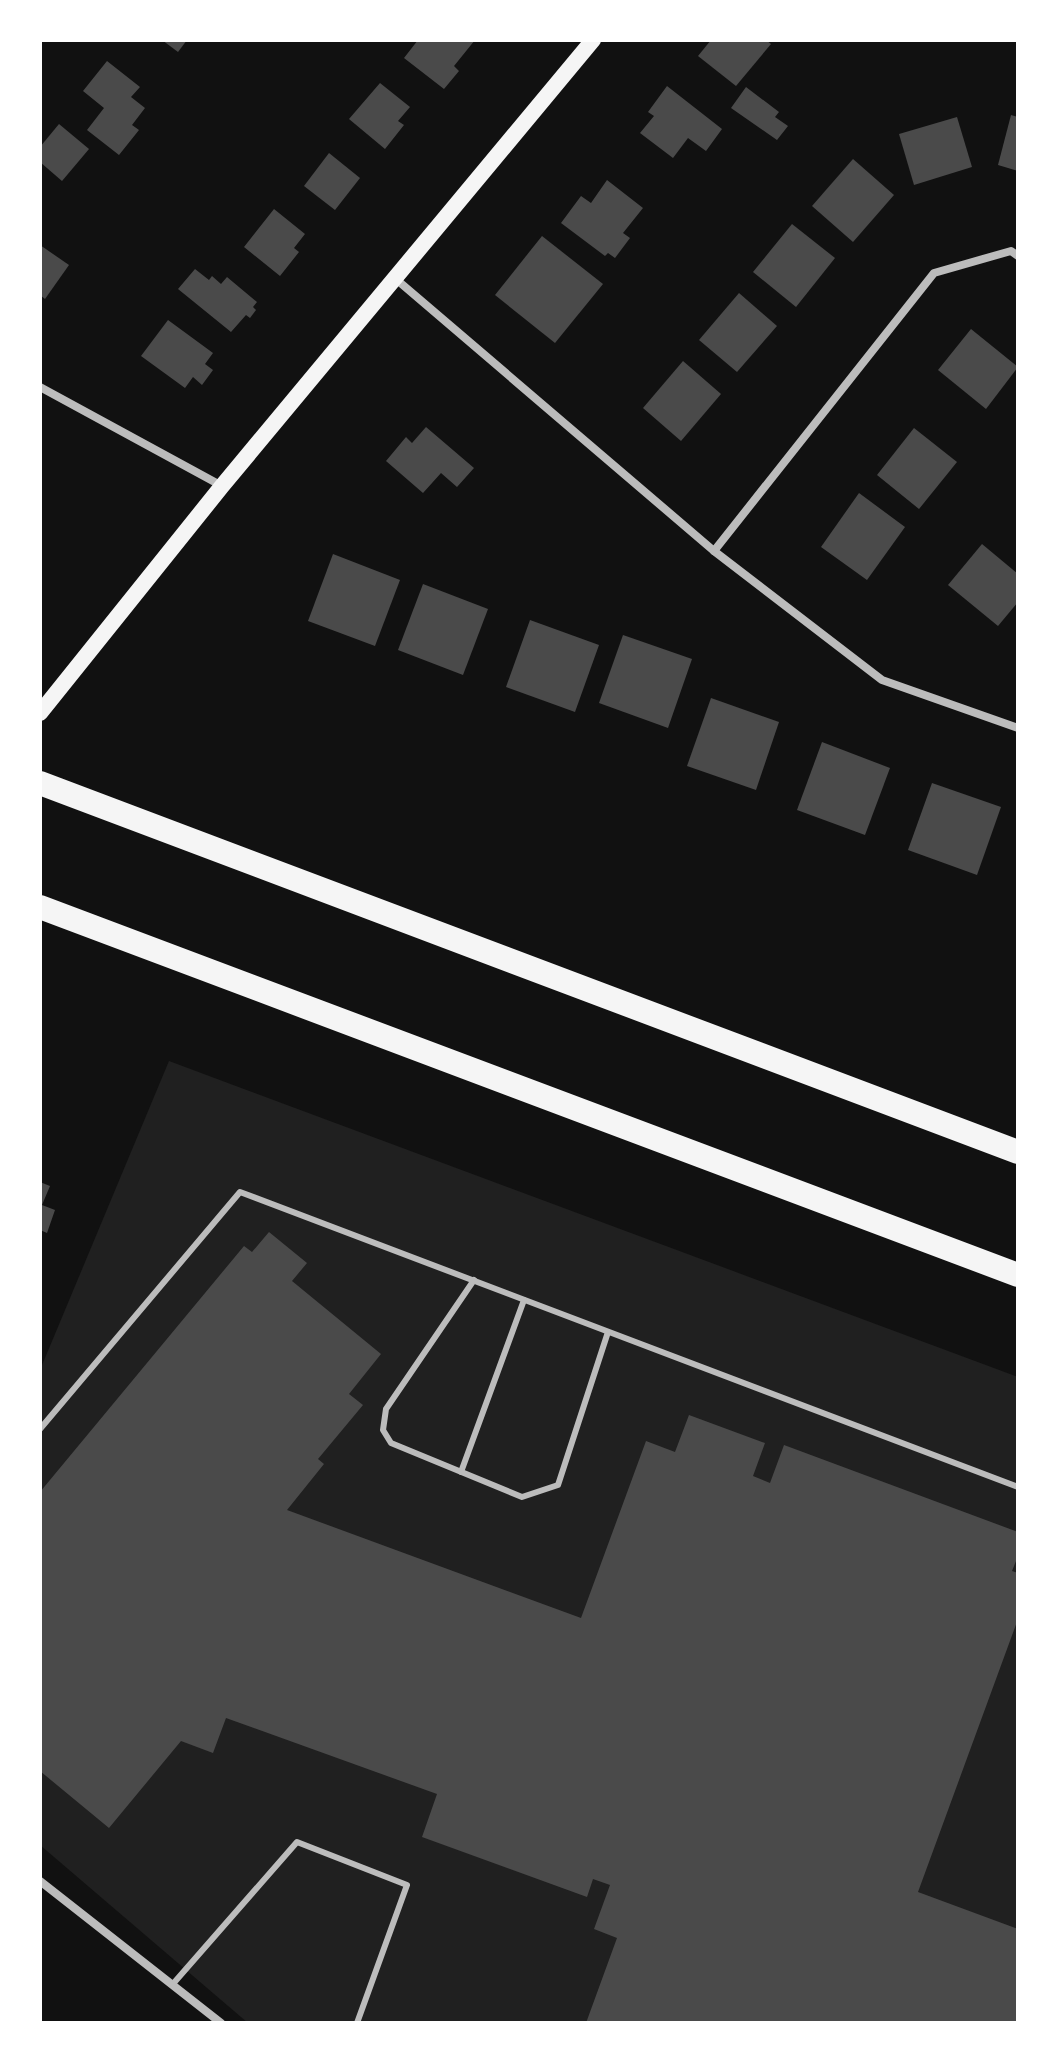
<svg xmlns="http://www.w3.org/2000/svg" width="1058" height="2063" font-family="Manrope,sans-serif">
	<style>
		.green { fill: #202020 }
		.building { fill: #4a4a4a }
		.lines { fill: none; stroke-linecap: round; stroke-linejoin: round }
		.service { stroke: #bcbcbc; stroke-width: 6 }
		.minor { stroke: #bcbcbc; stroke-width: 8 }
		.secondary { stroke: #f5f5f5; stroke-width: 16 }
		.motorway { stroke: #f5f5f5; stroke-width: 24 }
	</style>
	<rect width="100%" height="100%" fill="#111"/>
	<polygon class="green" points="169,1061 1018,1377 1018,2023 248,2023 40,1845 40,1370"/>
	<g class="building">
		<polygon points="162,40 187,40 178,52"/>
		<polygon points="418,40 475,40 454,66 459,71 444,89 404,58"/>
		<polygon points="711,40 766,40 771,44 736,86 698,56"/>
		<polygon points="107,61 140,87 131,97 145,108 132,125 139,130 119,155 87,130 104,108 83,91"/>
		<polygon points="380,83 410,107 398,121 404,125 385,149 349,119"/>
		<polygon points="667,86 722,129 706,151 688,138 673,158 640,133 654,116 648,112"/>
		<polygon points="746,87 779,112 775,117 788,126 777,140 731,108"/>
		<polygon points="1011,115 1018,117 1018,171 998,165"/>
		<polygon points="957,117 972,167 914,185 899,134"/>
		<polygon points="59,124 89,149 62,181 40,162 40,147"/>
		<polygon points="329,153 360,178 335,210 304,186"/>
		<polygon points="853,159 894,195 853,242 812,206"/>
		<polygon points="607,180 643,208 623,233 630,238 615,258 608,253 605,256 561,223 581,196 591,203"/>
		<polygon points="274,209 305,234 294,248 299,252 280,276 244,247"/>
		<polygon points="792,224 835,258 796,307 753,272"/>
		<polygon points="542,236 603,284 555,343 495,295"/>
		<polygon points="40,245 69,265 45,299 40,295"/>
		<polygon points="195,269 209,280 212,276 221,284 227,277 257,302 253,307 256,310 250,318 246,315 231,332 178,289"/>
		<polygon points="739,293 777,326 737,372 699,340"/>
		<polygon points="168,320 213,353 205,364 213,370 202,385 193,377 185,388 141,356"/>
		<polygon points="971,329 1018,367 986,409 938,370"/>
		<polygon points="683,361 721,394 681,441 643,408"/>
		<polygon points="426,427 474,468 457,487 441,473 423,493 386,461 406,437 412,443"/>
		<polygon points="914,428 957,462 919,509 877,475"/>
		<polygon points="859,493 905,527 867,580 821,547"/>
		<polygon points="982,544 1018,574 1018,602 998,626 948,585"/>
		<polygon points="333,554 400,580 375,646 308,621"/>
		<polygon points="423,584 488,609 463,675 398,650"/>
		<polygon points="530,620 599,645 575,712 506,687"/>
		<polygon points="623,635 692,659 668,728 599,703"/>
		<polygon points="711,698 779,722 756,790 687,766"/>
		<polygon points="822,742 890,768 865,835 797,810"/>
		<polygon points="932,783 1001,807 977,875 908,850"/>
		<polygon points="40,1182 50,1186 42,1205 55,1210 47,1233 40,1230"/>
		<polygon points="269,1232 307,1263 292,1281 381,1354 349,1394 363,1405 318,1459 324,1464 287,1510 581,1618 646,1441 675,1452 689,1415 765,1443 753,1476 770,1483 784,1445 1018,1532 1018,1556 1012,1571 1018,1573 1018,1619 918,1892 1018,1929 1018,2023 586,2023 617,1938 594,1929 610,1885 593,1879 587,1897 422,1837 437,1794 226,1718 213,1753 181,1741 109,1828 40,1771 40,1492 244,1246 252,1252"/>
	</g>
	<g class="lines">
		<g class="service">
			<polyline points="474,1280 386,1409 383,1430 391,1443 522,1497 558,1485 608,1332"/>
			<polyline points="40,1429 240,1192 1018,1487"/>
			<polyline points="461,1472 524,1300"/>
			<polyline points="172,1985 297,1842 407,1885 357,2023"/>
		</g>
		<g class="minor">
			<polyline points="397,280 714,551 882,680 1018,728"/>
			<polyline points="40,387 222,486"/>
			<polyline points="714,551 934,273 1011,251 1018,256"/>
			<polyline points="40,1881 221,2023"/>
		</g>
		<polyline class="secondary" points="40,713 222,486 593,40"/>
		<g class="motorway">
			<polyline points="40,783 1018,1152"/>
			<polyline points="40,907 1018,1275"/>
		</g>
	</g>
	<rect width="1058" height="2063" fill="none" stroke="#ffffff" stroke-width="84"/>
</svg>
